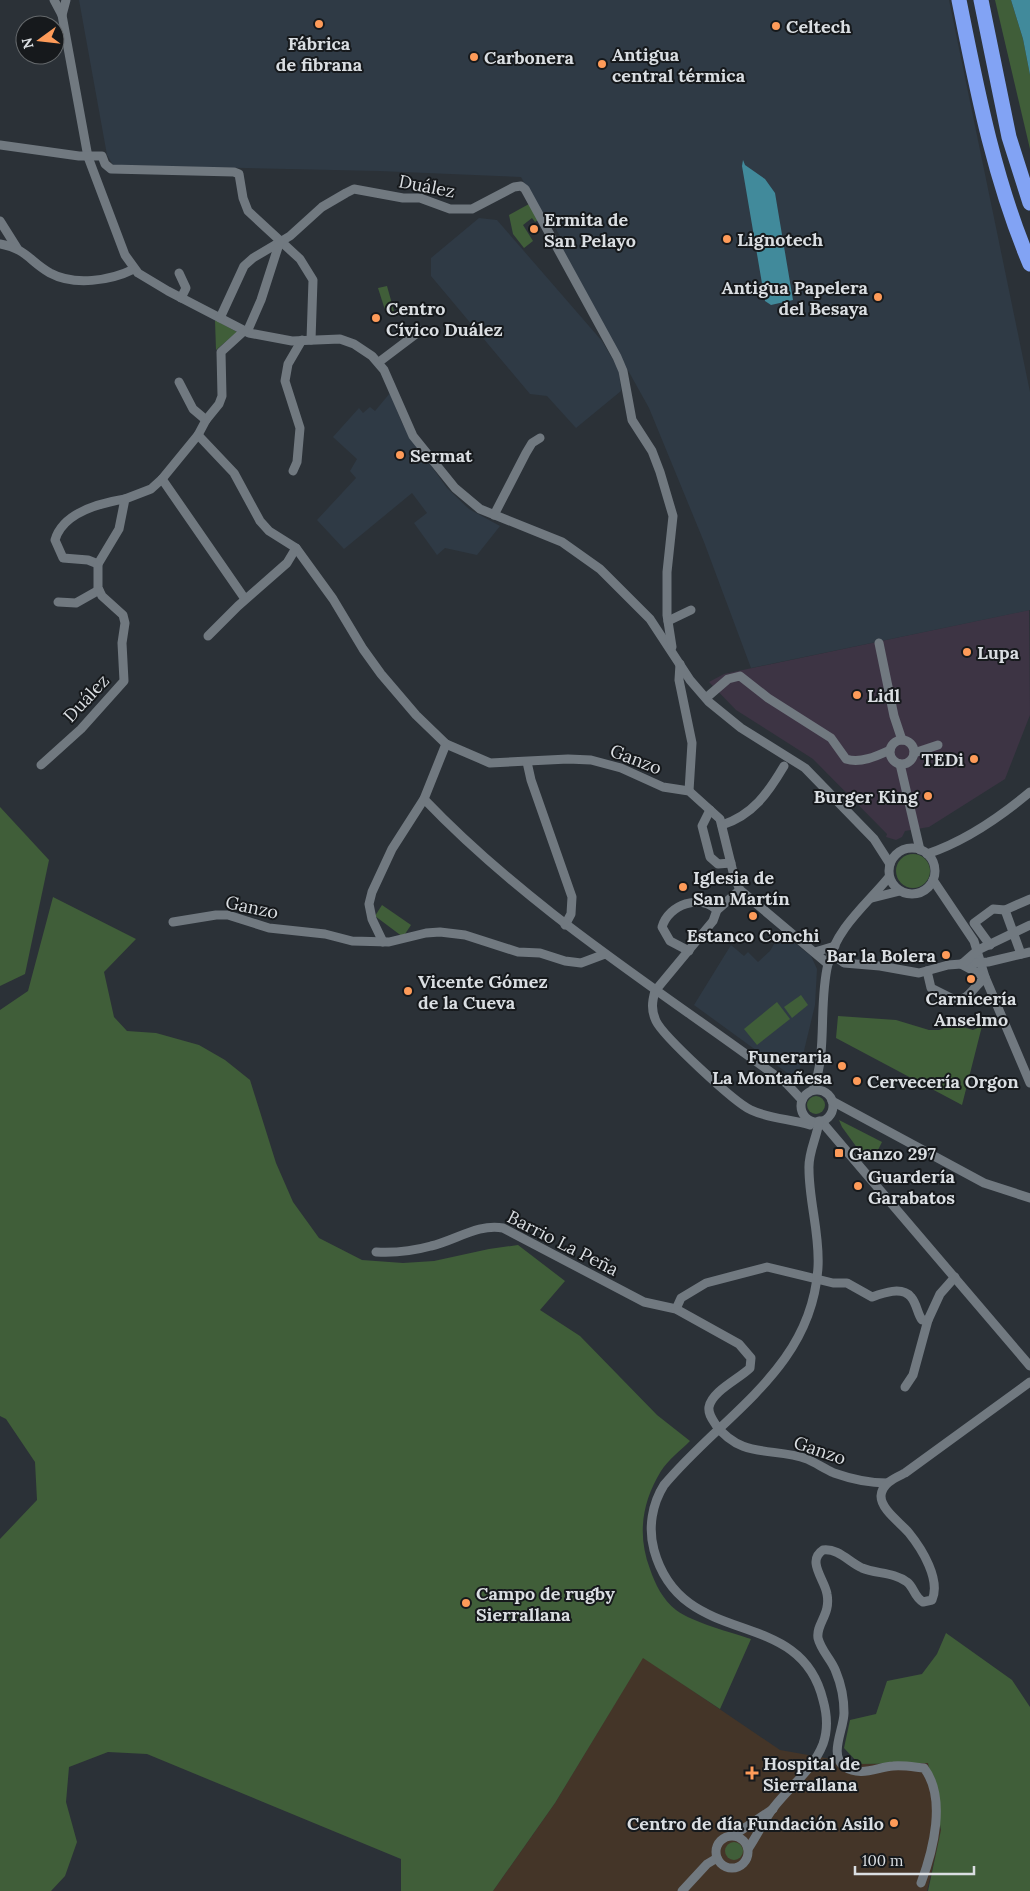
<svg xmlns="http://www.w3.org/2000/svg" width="1030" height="1891" font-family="Lora,serif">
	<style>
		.commercial { fill: #3d3444 }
		.built { fill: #2f3a45 }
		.medical { fill: #443528 }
		.green { fill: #405e39 }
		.water { fill: #418a9b }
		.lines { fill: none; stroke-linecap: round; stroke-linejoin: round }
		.street { stroke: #717980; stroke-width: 9 }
		.highway { stroke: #82a3f4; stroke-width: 15 }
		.poi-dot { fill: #fe9b59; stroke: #16191c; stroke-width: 2 }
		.labels { text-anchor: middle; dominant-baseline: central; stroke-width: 4; stroke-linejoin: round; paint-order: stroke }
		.poi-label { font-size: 18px; font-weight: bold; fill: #dadee2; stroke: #16191c; text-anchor: start }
		.street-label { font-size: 18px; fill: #dadee2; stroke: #16191c }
	</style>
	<rect width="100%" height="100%" fill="#2b3137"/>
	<polygon class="commercial" points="1029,610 1030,715 1005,779 929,827 905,831 902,837 896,840 886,837 887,834 813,759 736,710 709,682 724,674"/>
	<g class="built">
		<polygon points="79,0 949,0 1030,392 1030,610 751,668 704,542 649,408 560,248 565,245 548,215 543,217 521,177 379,171 113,165 107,155"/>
		<polygon points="479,218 497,220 602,341 619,370 621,391 576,428 547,396 530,394 431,276 431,258"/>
		<polygon points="390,393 402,423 412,439 447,488 469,509 500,526 477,555 445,548 437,555 414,523 427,513 412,493 344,549 317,520 356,478 350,471 357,459 333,437 359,408 363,413 370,407 375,411"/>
		<polygon points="781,932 811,956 817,969 815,1005 797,1080 694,1005 731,945 744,956 748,952 758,962 770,951"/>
	</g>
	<polygon class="medical" points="643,1657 780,1750 859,1764 928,1763 934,1782 941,1832 927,1891 493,1891 555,1803"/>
	<g class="green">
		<polygon points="995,0 1011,0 1023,39 1030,75 1030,149"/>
		<polygon points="529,204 540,219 535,222 532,218 523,225 533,241 524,248 513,234 509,215"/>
		<polygon points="387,286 394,311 386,313 378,288"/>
		<polygon points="215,320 237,332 216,350"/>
		<polygon points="0,807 49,860 25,974 0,986"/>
		<circle cx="913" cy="871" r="17"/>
		<path d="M53 897 136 939 104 972 114 1017 127 1031 156 1033 199 1045 225 1060 250 1080 276 1163 293 1202 319 1238 362 1260 403 1263 434 1261 489 1249 518 1245 565 1281 540 1310 580 1336 657 1415 690 1441C681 1450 668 1460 661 1471 642 1502 637 1535 650 1569 655 1584 663 1600 676 1610 694 1623 730 1632 751 1639L720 1709 643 1658 555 1803 493 1891H401V1859L147 1754 108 1752 69 1767 66 1802 77 1842 65 1876 51 1891H0V1539L37 1500 35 1462 6 1419 0 1416V1010L28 991Z"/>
		<polygon points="382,905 411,925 403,937 375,916"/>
		<polygon points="801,995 808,1005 792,1018 784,1007"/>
		<polygon points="777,1002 790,1019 757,1045 744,1029"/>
		<polygon points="838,1016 896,1020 929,1030 939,1030 954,1024 973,1030 982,1026 962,1105 836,1038"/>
		<circle cx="816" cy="1105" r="9"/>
		<polygon points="839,1120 882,1142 872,1162 866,1160 842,1127"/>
		<polygon points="946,1633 1012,1680 1030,1707 1030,1891 928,1891 941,1830 928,1763 859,1764 844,1748 850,1720 876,1714 887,1681 922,1674 937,1654"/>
		<circle cx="734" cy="1851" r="9"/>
	</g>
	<g class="water">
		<polygon points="1011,0 1030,0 1030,75 1023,39"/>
		<polygon points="743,160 745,165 765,179 775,193 793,300 771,305 765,301 742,166"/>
	</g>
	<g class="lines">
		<g class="street">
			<polyline points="54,0 62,15 88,157 125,255 138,273 168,291 249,333 292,341 340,339 354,344 372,356 384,370 413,436 455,488 480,509 562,542 600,569 650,619 690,680 709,702 741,728 805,768 874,839 890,864"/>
			<polyline points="62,15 66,0"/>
			<polyline points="0,145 79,156 102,156 105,164 111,169 234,172 239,174 243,198 248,211 300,259 313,280 311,340"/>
			<polyline points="0,221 17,248"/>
			<path d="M0 244C27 249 29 261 50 273 74 286 110 281 134 269"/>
			<polyline points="179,273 186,288 181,298"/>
			<polyline points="220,318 244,266 253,258 290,236 322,207 346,193 354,189 403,198 420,198 450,209 472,209 514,187 521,186 525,189 617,357 623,371 632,420 652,451 660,472 673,516 667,572 667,615 672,647"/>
			<polyline points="247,332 261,300 280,241"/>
			<polyline points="379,362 420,331"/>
			<polyline points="179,382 193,409 206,420"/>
			<polyline points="198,435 234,473 260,521 269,531 296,548 333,599 363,649 381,674 416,715 446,744 490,763 568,759 591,760 621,768 663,787 689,791 720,819 734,876 740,890 828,964"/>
			<polyline points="293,471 297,462 300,428 285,381 288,364 302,340"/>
			<polyline points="162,479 245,599"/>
			<polyline points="494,515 526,453 532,443 540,438"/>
			<path d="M98 564 88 560 63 558 55 540C63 512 100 503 125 499"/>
			<polyline points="58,602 76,603 99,590"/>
			<polyline points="668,621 691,610"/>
			<polyline points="208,636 238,606 287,563 296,548"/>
			<polyline points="879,643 894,716 902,740"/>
			<polyline points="680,664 679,680 692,743 689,791"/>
			<path d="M706 698 728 679 740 676 768 698 831 738 846 759C860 764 877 756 890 750"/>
			<circle cx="902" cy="752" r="12"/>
			<polyline points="914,753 938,745"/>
			<polyline points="527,762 531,780 572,897 571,914 565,925"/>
			<polyline points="900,764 920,850"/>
			<polyline points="41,765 81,729 124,681 122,643 125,623 123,615 102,596 98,588 98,564 119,529 125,499 151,489 162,479 198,435 206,420 219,404 222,396 221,352 244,331"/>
			<path d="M424 799C531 911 663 992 787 1084L802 1100"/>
			<polyline points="710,810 702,826 710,857 718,864 731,863"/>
			<path d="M722 825C753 815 768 793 784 766"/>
			<circle cx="912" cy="871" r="23"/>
			<path d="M927 854C966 841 999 818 1030 792"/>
			<polyline points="933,880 974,941 985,977 1030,1083"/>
			<path d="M740 890 717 910 713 921 655 991C652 1002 651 1010 656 1021 663 1036 735 1103 751 1110 770 1119 791 1119 810 1125"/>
			<polyline points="872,898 900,891"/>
			<polyline points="1005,910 1021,954"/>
			<polyline points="173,922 216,915 228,915 269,928 325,934 352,941 389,942 426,933 440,932 465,935 518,952 540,953 565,961 581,963 605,954"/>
			<polyline points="383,942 372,919 369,904 372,892 392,849 424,799 446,744"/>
			<polyline points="990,945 974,923 993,909 1005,910 1030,899"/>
			<path d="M689 951 670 941 662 927C669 904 700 894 717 910"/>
			<polyline points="815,952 835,946"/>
			<polyline points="832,954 844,963 880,966 919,973 948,965 988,962 1030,952"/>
			<polyline points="961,964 985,977"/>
			<polyline points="962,964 978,950 1030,925"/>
			<path d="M927 971 931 988 957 1001C969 999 975 985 985 978"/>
			<path d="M813 1090C828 1051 818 1005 828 964 836 928 867 904 889 877"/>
			<circle cx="817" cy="1106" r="16"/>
			<polyline points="832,1101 984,1183 1030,1198"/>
			<polyline points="821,1121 1030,1366"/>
			<path d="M376 1252C394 1253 413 1251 431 1246 454 1241 479 1223 503 1228L644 1302 676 1309 739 1344 751 1358 750 1368C739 1379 712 1391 709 1407 708 1414 712 1419 716 1425 741 1459 774 1447 807 1459 816 1463 825 1469 834 1473 851 1479 869 1483 887 1483"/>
			<path d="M676 1309 681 1298 706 1283 767 1267 833 1283H847L872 1297C883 1293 902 1286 911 1297 917 1304 917 1313 922 1320H928L940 1294 955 1277"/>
			<polyline points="905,1387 913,1375 928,1320"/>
			<polyline points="734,1835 773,1809"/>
			<circle cx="732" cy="1852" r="16"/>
			<path d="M748 1849C757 1836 764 1820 774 1807 790 1786 813 1770 823 1744 828 1730 827 1714 823 1700 800 1603 682 1652 654 1550 648 1528 652 1504 664 1485 723 1414 812 1369 818 1267 820 1234 809 1202 809 1169 808 1152 817 1138 819 1121"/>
			<path d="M921 1883C933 1851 947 1798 924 1768 914 1767 903 1765 893 1766 878 1767 860 1777 845 1767 828 1756 844 1729 844 1713 844 1699 841 1684 836 1672 832 1660 821 1651 818 1638 816 1623 831 1615 827 1594 825 1580 806 1561 823 1550 838 1548 849 1562 862 1568 876 1574 894 1572 907 1582 914 1587 914 1597 923 1602L932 1600C941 1580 922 1549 909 1533 901 1523 881 1510 881 1496 882 1483 895 1478 905 1473L1030 1382"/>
			<polyline points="682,1891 707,1864 717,1858"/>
		</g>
		<g class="highway">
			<path d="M959 0C977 90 994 179 1030 264"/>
			<polyline points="981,0 1009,137 1030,203"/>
		</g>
	</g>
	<g class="poi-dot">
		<circle cx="319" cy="24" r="5"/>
		<circle cx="776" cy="26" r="5"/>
		<circle cx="474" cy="57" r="5"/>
		<circle cx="602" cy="64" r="5"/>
		<circle cx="534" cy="229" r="5"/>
		<circle cx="727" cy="239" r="5"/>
		<circle cx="878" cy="297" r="5"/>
		<circle cx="376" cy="318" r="5"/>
		<circle cx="400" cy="455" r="5"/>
		<circle cx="967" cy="652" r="5"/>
		<circle cx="857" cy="695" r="5"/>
		<circle cx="974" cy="759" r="5"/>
		<circle cx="928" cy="796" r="5"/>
		<circle cx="683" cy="887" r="5"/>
		<circle cx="753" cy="916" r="5"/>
		<circle cx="946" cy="955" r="5"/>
		<circle cx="971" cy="979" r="5"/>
		<circle cx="408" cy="991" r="5"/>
		<circle cx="842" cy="1066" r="5"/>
		<circle cx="857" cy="1081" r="5"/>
		<rect x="834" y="1148" width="10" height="10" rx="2.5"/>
		<circle cx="858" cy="1186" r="5"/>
		<circle cx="466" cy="1603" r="5"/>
		<path d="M749.5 1765.5h5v5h5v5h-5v5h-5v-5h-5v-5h5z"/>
		<circle cx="894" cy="1823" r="5"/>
	</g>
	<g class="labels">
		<g class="poi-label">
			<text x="786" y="26">Celtech</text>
			<text x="319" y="43" text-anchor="middle">Fábrica<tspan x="319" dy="21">de fibrana</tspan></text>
			<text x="612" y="54">Antigua<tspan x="612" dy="21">central térmica</tspan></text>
			<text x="484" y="57">Carbonera</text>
			<text x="544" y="219">Ermita de<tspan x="544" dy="21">San Pelayo</tspan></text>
			<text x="737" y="239">Lignotech</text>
			<text x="868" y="287" text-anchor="end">Antigua Papelera<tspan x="868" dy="21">del Besaya</tspan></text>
			<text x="386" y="308">Centro<tspan x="386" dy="21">Cívico Duález</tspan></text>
			<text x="410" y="455">Sermat</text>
			<text x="977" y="652">Lupa</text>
			<text x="867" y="695">Lidl</text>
			<text x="964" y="759" text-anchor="end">TEDi</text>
			<text x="918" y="796" text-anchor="end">Burger King</text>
			<text x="693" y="877">Iglesia de<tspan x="693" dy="21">San Martín</tspan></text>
			<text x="753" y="935" text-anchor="middle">Estanco Conchi</text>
			<text x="936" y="955" text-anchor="end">Bar la Bolera</text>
			<text x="418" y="981">Vicente Gómez<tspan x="418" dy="21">de la Cueva</tspan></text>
			<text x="971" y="998" text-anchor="middle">Carnicería<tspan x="971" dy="21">Anselmo</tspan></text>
			<text x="832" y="1056" text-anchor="end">Funeraria<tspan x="832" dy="21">La Montañesa</tspan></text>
			<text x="867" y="1081">Cervecería Orgon</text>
			<text x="849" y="1153">Ganzo 297</text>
			<text x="868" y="1176">Guardería<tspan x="868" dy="21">Garabatos</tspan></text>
			<text x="476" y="1593">Campo de rugby<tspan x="476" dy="21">Sierrallana</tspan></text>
			<text x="763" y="1763">Hospital de<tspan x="763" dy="21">Sierrallana</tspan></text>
			<text x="884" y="1823" text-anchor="end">Centro de día Fundación Asilo</text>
		</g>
		<g class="street-label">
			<text transform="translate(427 186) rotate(11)">Duález</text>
			<text transform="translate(86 698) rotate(-47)">Duález</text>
			<text transform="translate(636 759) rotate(21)">Ganzo</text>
			<text transform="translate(252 907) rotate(12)">Ganzo</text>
			<text transform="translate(563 1243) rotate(27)">Barrio La Peña</text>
			<text transform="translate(820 1450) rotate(19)">Ganzo</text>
		</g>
	</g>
	<g transform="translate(40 40) rotate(255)"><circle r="24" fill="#16191c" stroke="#64686b"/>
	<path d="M0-4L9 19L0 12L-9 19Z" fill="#fe9b59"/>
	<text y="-8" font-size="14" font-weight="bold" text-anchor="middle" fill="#dadee2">N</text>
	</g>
	<path d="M855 1866v8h119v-8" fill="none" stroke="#dadee2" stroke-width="2.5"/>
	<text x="862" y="1866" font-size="15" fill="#dadee2" stroke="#16191c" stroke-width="4" paint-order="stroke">100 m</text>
</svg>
